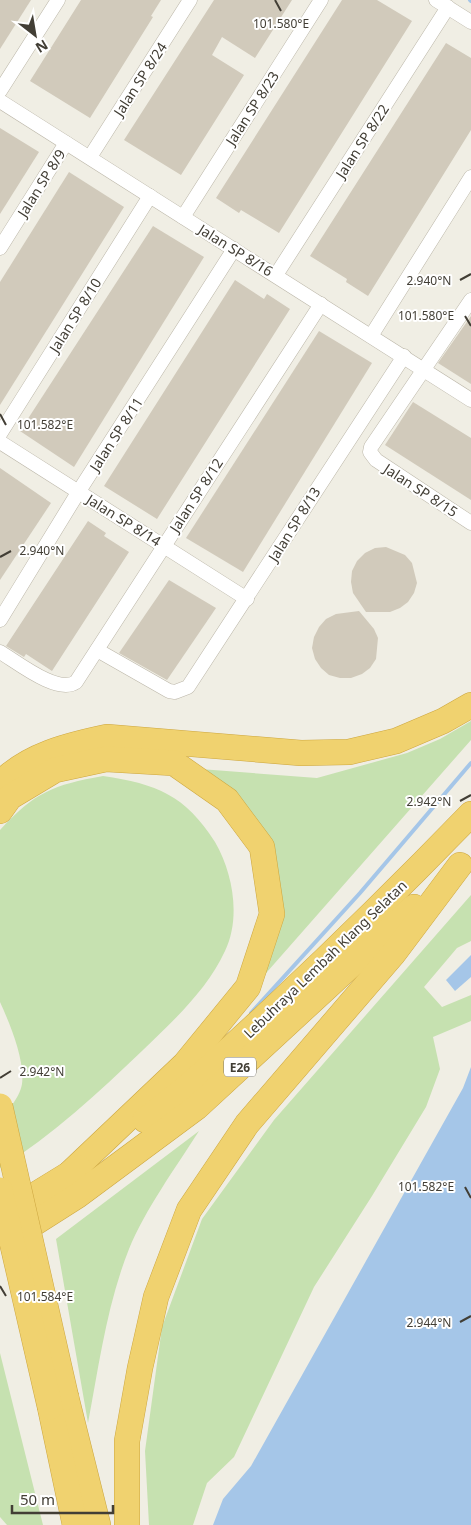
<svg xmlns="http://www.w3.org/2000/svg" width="471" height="1525" font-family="'Noto Sans',sans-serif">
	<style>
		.green { fill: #c6e1b0 }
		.water { fill: #a5c6e8 }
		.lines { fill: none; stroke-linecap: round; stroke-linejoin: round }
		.stream { stroke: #a5c6e8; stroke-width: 4 }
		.building { fill: #d1cabb }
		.street-casing { stroke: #bbb6a8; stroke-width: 15 }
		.highway-casing { stroke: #cda741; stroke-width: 26 }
		.street { stroke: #fff; stroke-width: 14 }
		.highway { stroke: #f0d26f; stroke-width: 25 }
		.highway-bridge-casing { stroke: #cda741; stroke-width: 26; stroke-linecap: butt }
		.highway-bridge { stroke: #f0d26f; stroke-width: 25 }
		.ticks { fill: none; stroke: #423e35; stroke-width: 2 }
		.labels { text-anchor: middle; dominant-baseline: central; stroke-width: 4; stroke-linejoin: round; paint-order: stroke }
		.shield { fill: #fff; stroke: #7b7872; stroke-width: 1 }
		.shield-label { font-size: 12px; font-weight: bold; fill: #423e35 }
		.street-label { font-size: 14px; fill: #423e35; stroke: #fff }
		.ticks-label { font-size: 12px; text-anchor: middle; fill: #423e35; stroke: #fff; stroke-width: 4; stroke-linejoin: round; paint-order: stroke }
	</style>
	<rect width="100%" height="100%" fill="#f0eee4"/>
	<g class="green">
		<polygon points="471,721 471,740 260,980 268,845 200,769 317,778 407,753 440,739"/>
		<path d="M103 776C157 784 185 795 215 842 233 873 241 918 225 951 207 990 173 1021 143 1050 98 1093 53 1135 0 1168 0 1156 0 1137 0 1125 5 1110 19 1101 22 1084 25 1060 10 1024 0 1002V830C35 792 53 785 103 776Z"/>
		<polygon points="471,895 471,941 457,948 424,987 442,1007 471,995 471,1021 433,1037 440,1069 426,1107 372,1196 314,1287 234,1457 207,1483 193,1525 149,1525 145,1451 162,1327 202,1219 274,1120"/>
		<path d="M199 1131C176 1167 145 1210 129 1249 107 1304 99 1365 88 1423L56 1239Z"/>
		<polygon points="0,1353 43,1525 7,1525 0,1517"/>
	</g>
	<g class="water">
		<polygon points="471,955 471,977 455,991 446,980"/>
		<polygon points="471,1067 471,1525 213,1525 223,1499 251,1466 463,1088"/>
	</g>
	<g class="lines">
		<g class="stream">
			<polyline points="470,0 471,1"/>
			<polyline points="251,1013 360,893 471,763"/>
		</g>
	</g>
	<g class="building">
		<polygon points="0,0 31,0 0,49"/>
		<polygon points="81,0 161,0 151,16 153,17 90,118 30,81"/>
		<polygon points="214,0 292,0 255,58 222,37 212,55 244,75 181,175 124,140"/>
		<polygon points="342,0 377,0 412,21 279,233 241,210 239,213 216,198"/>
		<polygon points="446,43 471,58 471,130 368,296 346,282 347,279 310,256"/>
		<polygon points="0,128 39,152 0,214"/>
		<polygon points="69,172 124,207 0,405 0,282"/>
		<polygon points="153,226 204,257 74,467 20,431"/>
		<polygon points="235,280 264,299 267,294 290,309 157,519 104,486"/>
		<polygon points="471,316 471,384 438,363"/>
		<polygon points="319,331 372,363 243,572 186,538"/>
		<polygon points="413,402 471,438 471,500 385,445"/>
		<polygon points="0,468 51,503 0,580"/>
		<polygon points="88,521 106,533 104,536 129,552 52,671 26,654 24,657 6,646"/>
		<polygon points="386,547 405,555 412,563 417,583 414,593 408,602 400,608 390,612 366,612 353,593 351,582 352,571 357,561 365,553 375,548"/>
		<polygon points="169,580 216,608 167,680 119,653"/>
		<polygon points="359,611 374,629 378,638 376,659 370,668 362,674 351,678 340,678 329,675 321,668 315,659 312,648 314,637 319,627 326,619 336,614"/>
	</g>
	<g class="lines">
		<defs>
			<g id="street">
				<polyline points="436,0 471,22"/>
				<polyline points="0,91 58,0"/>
				<polyline points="0,101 471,400"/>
				<polyline points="90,157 190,0"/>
				<polyline points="183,217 321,0"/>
				<polyline points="0,248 66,143"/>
				<polyline points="276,275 448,7"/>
				<polyline points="471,300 371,447 370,452 376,460 471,523"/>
				<polyline points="371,336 471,177"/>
				<polyline points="0,434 150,196"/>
				<polyline points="0,442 247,599"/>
				<polyline points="0,620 79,491 234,249"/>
				<polyline points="97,650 169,691 175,692 188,687 404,356"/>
				<path d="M0 652C17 662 58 695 76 682L321 304"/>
			</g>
			<g id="highway">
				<path d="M0 784C27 755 69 745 107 737L301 753 349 752 396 741 443 721 471 705"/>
				<polyline points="0,811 10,797 55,770 106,759 174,763 227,800 262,847 272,914 248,987 185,1064 66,1177"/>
				<path d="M145 1120C191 1086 232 1047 274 1008 341 945 407 880 471 814"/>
				<polyline points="4,1214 79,1168"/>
				<polyline points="11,1238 77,1196 197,1107 414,907"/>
				<polyline points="66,1397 98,1525"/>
				<polyline points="50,1407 75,1525"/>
				<polyline points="127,1525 127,1441 140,1368 156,1297 189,1210 247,1124 394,953 460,865"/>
			</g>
		</defs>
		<use href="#street" class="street-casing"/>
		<use href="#highway" class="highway-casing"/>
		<use href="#street" class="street"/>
		<use href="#highway" class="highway"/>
		<defs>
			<g id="highway-bridge">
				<polyline points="0,1106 66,1397"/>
				<polyline points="0,1190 50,1407"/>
			</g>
		</defs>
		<use href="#highway-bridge" class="highway-bridge-casing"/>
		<use href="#highway-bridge" class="highway-bridge"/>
	</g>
	<path class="ticks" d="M275 0 281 11M460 280 471 274M465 316 471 326M0 414 6 425M0 557 11 551M460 801 471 795M0 1078 11 1071M465 1187 471 1198M0 1286 6 1296M460 1322 471 1316"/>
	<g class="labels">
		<rect class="shield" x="224" y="1057.5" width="32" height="19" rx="4"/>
		<g class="shield-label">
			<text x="240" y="1067">E26</text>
		</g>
		<g class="street-label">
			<text transform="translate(140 79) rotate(-57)">Jalan SP 8/24</text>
			<text transform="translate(252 108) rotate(-57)">Jalan SP 8/23</text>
			<text transform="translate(362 141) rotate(-57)">Jalan SP 8/22</text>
			<text transform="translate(41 183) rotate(-58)">Jalan SP 8/9</text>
			<text transform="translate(236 250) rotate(32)">Jalan SP 8/16</text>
			<text transform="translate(75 315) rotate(-58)">Jalan SP 8/10</text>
			<text transform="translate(116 434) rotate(-57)">Jalan SP 8/11</text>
			<text transform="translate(421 490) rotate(33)">Jalan SP 8/15</text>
			<text transform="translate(196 495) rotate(-57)">Jalan SP 8/12</text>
			<text transform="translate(124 520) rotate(32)">Jalan SP 8/14</text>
			<text transform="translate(294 524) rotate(-58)">Jalan SP 8/13</text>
			<text transform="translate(325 959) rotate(-44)">Lebuhraya Lembah Klang Selatan</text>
		</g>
	</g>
	<g class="ticks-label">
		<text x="281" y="28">101.580°E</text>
		<text x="429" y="285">2.940°N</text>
		<text x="426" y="320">101.580°E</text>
		<text x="45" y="429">101.582°E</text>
		<text x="42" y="555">2.940°N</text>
		<text x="429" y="806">2.942°N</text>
		<text x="42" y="1076">2.942°N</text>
		<text x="426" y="1191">101.582°E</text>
		<text x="45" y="1301">101.584°E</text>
		<text x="429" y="1327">2.944°N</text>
	</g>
	<g transform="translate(35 35) rotate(149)" stroke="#ffffff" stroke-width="4" paint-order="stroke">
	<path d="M0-4L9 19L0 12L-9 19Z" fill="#423e35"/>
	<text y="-8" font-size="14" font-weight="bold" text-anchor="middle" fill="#423e35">N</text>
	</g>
	<path d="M12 1505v8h101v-8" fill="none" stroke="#423e35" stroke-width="2.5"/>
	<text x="20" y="1505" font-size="15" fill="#423e35" stroke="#ffffff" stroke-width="4" paint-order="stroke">50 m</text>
</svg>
